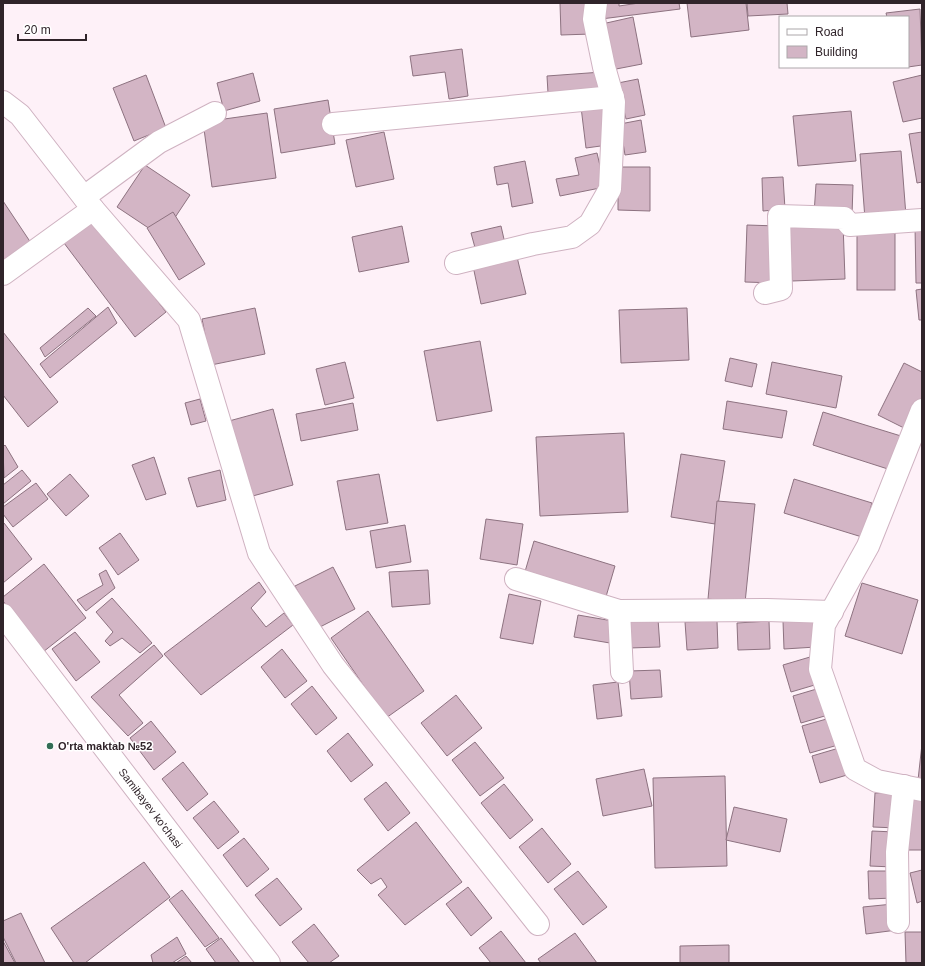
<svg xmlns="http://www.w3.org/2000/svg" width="925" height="966" font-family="Helvetica,sans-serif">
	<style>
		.building { fill: #d3b5c5; stroke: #8d7280 }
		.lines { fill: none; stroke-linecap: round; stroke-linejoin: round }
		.minor-casing { stroke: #cfb2c1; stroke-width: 24 }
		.minor { stroke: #fff; stroke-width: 22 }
		.poi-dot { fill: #336d56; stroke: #fff; stroke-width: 1.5 }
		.labels { text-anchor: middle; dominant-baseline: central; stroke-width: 3; stroke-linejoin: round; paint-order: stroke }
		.poi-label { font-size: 11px; font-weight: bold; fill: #30242a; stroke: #fff; text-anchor: start }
		.street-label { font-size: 11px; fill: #30242a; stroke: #fff }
	</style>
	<rect width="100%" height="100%" fill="#fef1f8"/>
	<g class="building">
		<polygon points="560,3 590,3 591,34 561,35"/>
		<polygon points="603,3 619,3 619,6 639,3 679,3 680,9 601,19"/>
		<polygon points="687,3 746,3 749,30 691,37"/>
		<polygon points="747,3 787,3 788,14 748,16"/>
		<polygon points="920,9 922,65 908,67 908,17 887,17 886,13"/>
		<polygon points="633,17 642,64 611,70 602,24"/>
		<polygon points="462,49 468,96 449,99 445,72 413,76 410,56"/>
		<polygon points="602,72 604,89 548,93 547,76"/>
		<polygon points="253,73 260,101 224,111 217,83"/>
		<polygon points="146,75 166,128 134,141 113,88"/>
		<polygon points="922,75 922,118 903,122 893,82"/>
		<polygon points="638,79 645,115 626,119 618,83"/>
		<polygon points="328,100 335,144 281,153 274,109"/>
		<polygon points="603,103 608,145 586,148 581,107"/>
		<polygon points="851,111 856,161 798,166 793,116"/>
		<polygon points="267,113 276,178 212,187 203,122"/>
		<polygon points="641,120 646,152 625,155 620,124"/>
		<polygon points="384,132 394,179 356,187 346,140"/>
		<polygon points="922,132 922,182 917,183 909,134"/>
		<polygon points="901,151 906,216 865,219 860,154"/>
		<polygon points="597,153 605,187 560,196 556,179 579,175 575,158"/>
		<polygon points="525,161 533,203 512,207 508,183 497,185 494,167"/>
		<polygon points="145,165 190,195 162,237 117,207"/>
		<polygon points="618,167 650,167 650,211 618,210"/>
		<polygon points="783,177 785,209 763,211 762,178"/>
		<polygon points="816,184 853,185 852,215 814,214"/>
		<polygon points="3,201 31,243 3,261"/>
		<polygon points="173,212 205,264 179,280 147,228"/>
		<polygon points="93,218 166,312 135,337 64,243"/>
		<polygon points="843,223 845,279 792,281 790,224"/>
		<polygon points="747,225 777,226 776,283 745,282"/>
		<polygon points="402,226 409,262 359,272 352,237"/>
		<polygon points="501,226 506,248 477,255 471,233"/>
		<polygon points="915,226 922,226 922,283 916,283"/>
		<rect x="857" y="231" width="38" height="59"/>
		<polygon points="517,257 526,294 481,304 473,266"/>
		<polygon points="922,289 922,320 919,320 916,290"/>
		<polygon points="108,307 117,323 50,378 40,364"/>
		<polygon points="88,308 96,316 45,357 40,348"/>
		<polygon points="255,308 265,354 211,365 202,319"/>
		<polygon points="687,308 689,360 621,363 619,310"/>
		<polygon points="3,332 58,402 28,427 3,395"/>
		<polygon points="480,341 492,411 437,421 424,351"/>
		<polygon points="730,358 757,364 752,387 725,381"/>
		<polygon points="345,362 354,398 325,405 316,369"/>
		<polygon points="772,362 842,376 836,408 766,394"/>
		<polygon points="904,363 922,372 922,397 906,429 878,415"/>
		<polygon points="200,399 206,421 191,425 185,403"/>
		<polygon points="727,401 787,411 782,438 723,429"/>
		<polygon points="353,403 358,430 301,441 296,414"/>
		<polygon points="273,409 293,485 249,497 229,421"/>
		<polygon points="823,412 901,436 891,470 813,445"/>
		<polygon points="624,433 628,512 540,516 536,437"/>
		<polygon points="5,445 18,467 4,478 3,447"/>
		<polygon points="681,454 725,461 715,524 671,517"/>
		<polygon points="154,457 166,494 146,500 132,465"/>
		<polygon points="22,470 31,481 3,504 3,485"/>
		<polygon points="220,470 226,500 197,507 188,478"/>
		<polygon points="70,474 89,496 66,516 47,494"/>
		<polygon points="379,474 388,523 346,530 337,481"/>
		<polygon points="794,479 872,503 862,537 784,513"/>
		<polygon points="36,483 48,499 13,527 3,514 3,507"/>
		<polygon points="717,501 755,504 745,603 708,599"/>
		<polygon points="486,519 523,524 517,565 480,559"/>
		<polygon points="4,523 32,559 3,583 3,524"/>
		<polygon points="405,525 411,562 376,568 370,531"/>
		<polygon points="120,533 139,560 118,575 99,548"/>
		<polygon points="534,541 615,566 605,600 524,575"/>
		<polygon points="44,564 86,618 43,652 3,601 3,597"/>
		<polygon points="333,567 355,609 318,628 295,586"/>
		<polygon points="106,570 115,588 86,611 77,600 103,585 99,574"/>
		<polygon points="428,570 430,604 392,607 389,572"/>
		<polygon points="259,582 266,592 251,608 266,627 284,613 293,625 201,695 164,654"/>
		<polygon points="862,583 918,600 902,654 845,636"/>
		<polygon points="509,594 541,601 533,644 500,638"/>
		<polygon points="112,598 152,643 140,653 122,638 110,646 105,641 113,632 96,612"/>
		<polygon points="368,611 424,691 386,718 331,638"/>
		<polygon points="578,615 613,621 610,643 574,637"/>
		<polygon points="658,619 660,647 629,648 627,621"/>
		<polygon points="815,620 816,647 784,649 783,621"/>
		<polygon points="717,621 718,648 687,650 685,622"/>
		<polygon points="769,621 770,649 738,650 737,623"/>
		<polygon points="75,632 100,662 76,681 52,649"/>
		<polygon points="154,645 163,656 119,695 143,723 128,736 91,697"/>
		<polygon points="282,649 307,681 285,698 261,667"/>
		<polygon points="810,657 818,684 791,692 783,665"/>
		<polygon points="660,670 662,697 631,699 629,671"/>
		<polygon points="618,682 622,716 597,719 593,685"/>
		<polygon points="312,686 337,718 316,735 291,704"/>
		<polygon points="820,688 828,715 801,723 793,696"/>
		<polygon points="456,695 482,728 447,756 421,723"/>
		<polygon points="830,718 838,745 810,753 802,726"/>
		<polygon points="151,721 176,752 154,770 130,738"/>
		<polygon points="348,733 373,765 351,782 327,751"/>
		<polygon points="475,742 504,778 480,796 452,760"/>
		<polygon points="922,744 922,780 918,780"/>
		<polygon points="839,748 847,775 820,783 812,756"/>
		<polygon points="183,762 208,794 187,811 162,779"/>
		<polygon points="644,769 652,806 603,816 596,779"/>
		<polygon points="725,776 727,866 655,868 653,778"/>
		<polygon points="386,782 410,813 388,831 364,799"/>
		<polygon points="504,784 533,820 510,839 481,803"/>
		<polygon points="875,793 898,793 897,828 873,827"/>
		<polygon points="907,799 922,799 922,850 906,850"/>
		<polygon points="214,801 239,832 218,849 193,818"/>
		<polygon points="734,807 787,819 780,852 726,840"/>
		<polygon points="416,822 462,882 405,925 378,895 387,887 381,878 371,884 357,870"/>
		<polygon points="542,828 571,864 548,883 519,847"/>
		<polygon points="872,831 895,832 893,867 870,866"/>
		<polygon points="244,838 269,869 247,887 223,855"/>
		<polygon points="144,862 170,897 85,963 74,963 51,928"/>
		<polygon points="922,870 922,901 917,903 910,873"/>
		<polygon points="578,871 607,907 583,925 554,889"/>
		<polygon points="868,871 893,871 893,898 869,899"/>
		<polygon points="277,878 302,909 280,926 255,895"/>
		<polygon points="468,887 492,918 471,936 446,904"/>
		<polygon points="182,890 219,938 205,947 169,900"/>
		<polygon points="893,904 897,930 866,934 863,907"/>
		<polygon points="21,913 45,963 16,963 3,937 3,921"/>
		<polygon points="314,924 339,956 329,963 309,963 292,942"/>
		<polygon points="501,931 526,963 491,963 479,948"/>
		<polygon points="905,932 922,932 922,963 906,963"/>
		<polygon points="575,933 597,963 541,963 538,959"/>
		<polygon points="177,937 186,954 172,963 153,963 151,955"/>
		<polygon points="221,938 240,963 216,963 206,949"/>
		<polygon points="3,941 15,963 3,963"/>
		<polygon points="729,945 729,963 680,963 680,946"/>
		<polygon points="186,956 192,963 176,963"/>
	</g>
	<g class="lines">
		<defs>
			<g id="minor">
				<polyline points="3,102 20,115 93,209 189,320 259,553 333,665 538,924"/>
				<polyline points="333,124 613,97"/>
				<polyline points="84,197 159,142 215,113"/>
				<polyline points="456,263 533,244 572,237 590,224 610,189 614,102 604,67 594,19 596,3"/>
				<polyline points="3,274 93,209"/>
				<polyline points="765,293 781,289 779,216 844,218 850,225 922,220"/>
				<polyline points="922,410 868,546 824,625 820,669 855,769 877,781 922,790"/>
				<polyline points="516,579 619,611 767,610 832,612"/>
				<polyline points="619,611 622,672"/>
				<path id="s1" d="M3 615 269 963"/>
				<polyline points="898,922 897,852 904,786"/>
			</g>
		</defs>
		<use href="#minor" class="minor-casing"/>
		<use href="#minor" class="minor"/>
	</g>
	<circle class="poi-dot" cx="50" cy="746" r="4"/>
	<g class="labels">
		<g class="poi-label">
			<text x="58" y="746">O'rta maktab №52</text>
		</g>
		<g class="street-label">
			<text stroke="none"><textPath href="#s1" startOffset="243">Samibayev ko'chasi</textPath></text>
		</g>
	</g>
	<rect width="925" height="966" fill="none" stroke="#30242a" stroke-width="8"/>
	<rect x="779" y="16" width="130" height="52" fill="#ffffff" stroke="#aca7aa"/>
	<rect x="787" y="29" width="20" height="6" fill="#ffffff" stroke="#aca7aa"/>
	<text x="815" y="36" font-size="12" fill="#30242a">Road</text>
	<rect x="787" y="46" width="20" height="12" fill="#d3b5c5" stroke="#aca7aa"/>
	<text x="815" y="56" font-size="12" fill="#30242a">Building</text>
	<path d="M18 34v6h68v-6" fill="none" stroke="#30242a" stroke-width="2"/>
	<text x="24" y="34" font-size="12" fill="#30242a" stroke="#ffffff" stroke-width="3" paint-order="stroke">20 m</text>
</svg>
